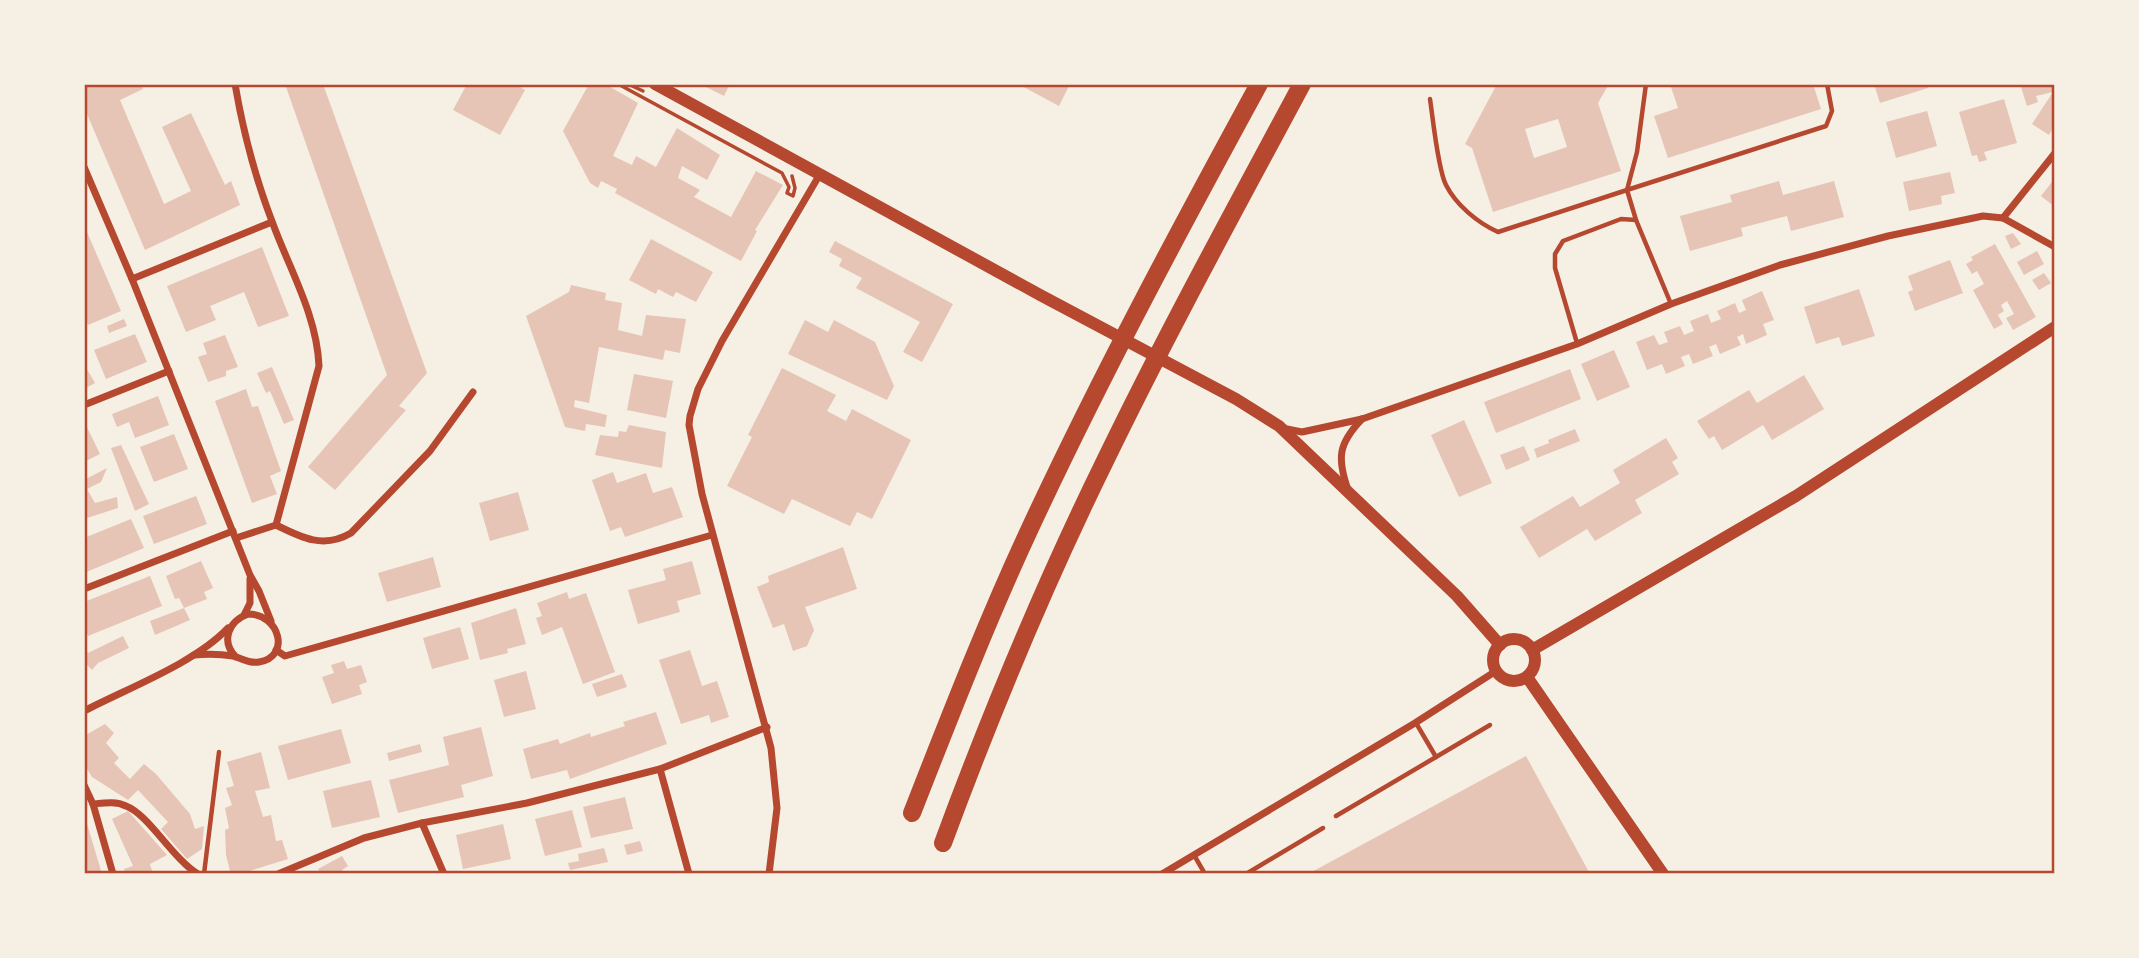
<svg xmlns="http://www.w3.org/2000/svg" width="2139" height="958" font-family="Bitter,serif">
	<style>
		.building { fill: #e6c5b7; fill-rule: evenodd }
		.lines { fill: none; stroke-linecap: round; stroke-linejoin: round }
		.path { stroke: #b5482f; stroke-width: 3.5 }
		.service { stroke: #b5482f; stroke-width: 4.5 }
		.minor { stroke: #b5482f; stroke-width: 7 }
		.tertiary { stroke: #b5482f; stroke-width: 12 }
		.motorway { stroke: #b5482f; stroke-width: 18 }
		.neatline { fill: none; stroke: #b5482f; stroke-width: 2.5 }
	</style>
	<rect width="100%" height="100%" fill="#f6efe4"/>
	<g class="building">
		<polygon points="84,84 141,84 143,89 120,100 164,204 191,191 162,127 191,113 225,185 231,181 240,205 145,250 84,107"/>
		<polygon points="285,84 323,84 427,373 399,406 406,410 335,490 308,467 387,375"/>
		<polygon points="467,84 515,84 525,90 500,135 453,110"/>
		<polygon points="589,84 605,84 638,103 613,156 632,165 636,156 656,167 677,128 720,155 707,180 682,166 678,178 700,190 694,197 731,217 756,171 783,185 755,230 757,231 741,261 615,193 617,189 601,181 598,188 590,183 563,131"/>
		<polygon points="700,84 730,84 724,96"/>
		<polygon points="1018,84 1070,84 1059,106"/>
		<path d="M1497 84H1609L1598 103 1621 171 1493 212 1472 148 1465 144ZM1558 119 1567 147 1534 158 1525 129Z"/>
		<polygon points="1670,84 1813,84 1821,109 1668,158 1654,116 1678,108"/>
		<polygon points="1874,84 1927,84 1928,88 1880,103"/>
		<polygon points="2020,84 2035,84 2035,86 2055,84 2055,129 2053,128 2049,135 2032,124 2053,92 2036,96 2038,102 2027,106"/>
		<polygon points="2004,99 2017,143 1984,152 1987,160 1979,162 1977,155 1972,156 1959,112"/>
		<polygon points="1927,111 1937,146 1896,158 1886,122"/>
		<polygon points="1950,172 1955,193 1941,196 1942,204 1909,211 1903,182"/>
		<polygon points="2055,178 2055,207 2041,196"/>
		<polygon points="1779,181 1783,195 1834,181 1844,217 1791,231 1787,216 1741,228 1743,236 1690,251 1680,216 1732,202 1730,195"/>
		<polygon points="84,225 121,311 88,325 84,316"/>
		<polygon points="2013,233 2021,244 2011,249 2005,236"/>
		<polygon points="651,239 713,272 696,302 676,292 673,297 658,289 656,294 629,280"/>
		<polygon points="835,241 953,304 922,362 903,352 920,322 856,288 862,278 839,266 842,259 829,252"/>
		<polygon points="1995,244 2036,317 2013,330 2006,318 2014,314 2007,301 2001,305 2004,311 1998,315 2003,324 1994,329 1973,290 1984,284 1977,271 1972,274 1966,264 1973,260 1971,257"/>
		<polygon points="262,247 289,316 258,327 244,292 210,306 216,320 186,332 167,286"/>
		<polygon points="2037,251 2044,264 2024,275 2017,262"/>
		<polygon points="1950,260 1963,293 1915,311 1908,292 1913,290 1908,276"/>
		<polygon points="2044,273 2051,283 2039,290 2032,280"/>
		<polygon points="571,285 606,293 605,300 622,303 618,330 642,336 646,315 686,319 680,353 665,350 663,360 599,347 589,403 575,400 574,407 607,415 605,427 586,424 585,431 565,427 526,316 569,292"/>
		<polygon points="1859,289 1875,336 1842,346 1839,337 1816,344 1804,307"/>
		<polygon points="1762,291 1774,320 1763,324 1767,335 1746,344 1743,334 1737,337 1741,345 1720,354 1716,344 1709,347 1713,356 1693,364 1689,354 1681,357 1685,366 1666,374 1662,364 1647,370 1636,342 1654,335 1659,345 1668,342 1664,332 1680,326 1684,335 1694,331 1690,321 1708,314 1711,323 1721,319 1717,311 1735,303 1739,313 1746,310 1742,300"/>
		<polygon points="124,319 127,326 109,333 107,326"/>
		<polygon points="805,320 828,332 834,320 875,342 894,386 887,400 788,354"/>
		<polygon points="135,334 147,362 106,379 94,350"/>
		<polygon points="225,335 238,367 226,371 226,376 208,382 198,357 207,354 203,343"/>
		<polygon points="1614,350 1630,387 1597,401 1581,364"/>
		<polygon points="84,364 95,383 84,389"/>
		<polygon points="272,367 294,420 284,424 270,391 266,393 257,373"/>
		<polygon points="782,368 836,395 827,411 846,421 852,409 911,440 872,519 857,512 850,526 792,499 784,514 727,486 752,437 748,435"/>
		<polygon points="1570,369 1581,399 1496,433 1484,402"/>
		<polygon points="634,374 673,381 666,418 627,410"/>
		<polygon points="1804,375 1824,409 1772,440 1763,425 1722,450 1714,436 1709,439 1697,421 1749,390 1757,403"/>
		<polygon points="246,389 252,407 258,406 281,471 270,476 277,494 252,503 215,401"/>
		<polygon points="158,396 169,425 135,438 129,422 117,427 112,414"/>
		<polygon points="1464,420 1492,483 1459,497 1431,435"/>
		<polygon points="84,421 100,454 84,462"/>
		<polygon points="629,425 666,432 662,468 595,455 600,435 618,437 619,431 626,432"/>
		<polygon points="1575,429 1580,441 1537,458 1534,449 1549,443 1548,440"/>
		<polygon points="174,434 188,469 154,482 140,447"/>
		<polygon points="1666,438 1678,458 1672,462 1679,474 1635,500 1642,513 1595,541 1587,529 1539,558 1520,527 1573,496 1580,507 1620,483 1613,470"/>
		<polygon points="121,445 149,504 135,511 111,448"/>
		<polygon points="1524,446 1530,460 1506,470 1500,455"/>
		<polygon points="107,468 101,482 87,489 95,503 117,497 118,508 84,519 84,480"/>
		<polygon points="613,472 617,483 646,473 653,493 672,487 683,517 625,537 621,527 610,531 592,480"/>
		<polygon points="518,492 529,530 490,541 479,503"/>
		<polygon points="196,496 207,524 154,544 143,516"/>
		<polygon points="131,519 144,548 84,573 84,538"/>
		<polygon points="843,547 857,589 805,607 814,630 807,646 793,651 784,624 773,628 757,587 769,582 768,576"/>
		<polygon points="433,557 441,587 387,602 378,573"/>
		<polygon points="201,561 213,588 204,592 207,599 184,608 179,598 175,599 166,576"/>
		<polygon points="692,561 701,594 677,601 680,612 638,624 628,590 666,580 663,569"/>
		<polygon points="150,576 162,606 88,636 84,626 84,602"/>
		<polygon points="567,592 569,599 586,593 615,672 583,684 562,627 542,635 536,618 542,616 537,603"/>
		<polygon points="184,608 190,620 155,635 150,621"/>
		<polygon points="516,608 526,644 507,649 508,653 480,660 471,623"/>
		<polygon points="460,627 469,659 432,669 423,638"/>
		<polygon points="123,636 129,648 98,663 92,670 84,662 84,648 88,653"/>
		<polygon points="690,650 702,686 717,681 729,717 711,723 709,715 681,724 659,660"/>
		<polygon points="344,661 347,669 361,665 367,682 359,685 362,694 332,704 322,677 334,673 331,665"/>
		<polygon points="526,671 536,709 504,717 494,680"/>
		<polygon points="622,674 627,687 597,697 592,684"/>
		<polygon points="656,712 667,744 570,779 567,770 531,779 523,749 558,739 560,744 590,733 591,737 625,726 623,722"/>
		<polygon points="105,724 114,733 106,743 119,758 114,763 130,779 144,764 156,774 190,814 195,829 204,826 202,849 187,859 161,829 168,822 138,790 128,800 92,777 84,764 84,736"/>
		<polygon points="481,727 493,776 461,785 464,797 398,813 389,780 449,765 443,737"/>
		<polygon points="341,729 351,763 288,780 278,746"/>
		<polygon points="420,744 422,752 389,761 387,753"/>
		<polygon points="261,752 270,788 255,791 263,817 271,815 276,841 282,840 288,859 246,872 230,871 226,855 225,830 229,828 225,808 232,805 226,788 234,786 227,762"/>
		<polygon points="1526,756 1590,874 1308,874"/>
		<polygon points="371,780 380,817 332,828 323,791"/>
		<polygon points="625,797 633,829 591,838 583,807"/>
		<polygon points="572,810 582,847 545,856 535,819"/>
		<polygon points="128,811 167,855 150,864 153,874 125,874 124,869 133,866 112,819"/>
		<polygon points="85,817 102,874 84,874"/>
		<polygon points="503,824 511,859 463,869 456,835"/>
		<polygon points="640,841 643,851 627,855 624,845"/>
		<polygon points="604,848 608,862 570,870 568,863 579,861 578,854"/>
		<polygon points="342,856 348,866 342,870 345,874 321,874 318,869"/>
	</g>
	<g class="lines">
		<g class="path">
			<polyline points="618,84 782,173 789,187 787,193 793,196 795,188 792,176"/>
			<polyline points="628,84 643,91"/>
		</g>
		<g class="service">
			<path d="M1430 99C1433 119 1438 170 1446 185 1456 205 1478 223 1498 232L1627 190 1637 152 1646 84"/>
			<polyline points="1636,220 1627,190 1826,126 1832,111 1827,84"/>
			<polyline points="1577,343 1555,268 1555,254 1563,241 1621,219 1636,220 1671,304"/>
			<polyline points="1436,757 1490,725"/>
			<polyline points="1336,816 1436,757 1416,723"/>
			<polyline points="1194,855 1205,874"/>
			<polyline points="204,874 219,752"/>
			<polyline points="1246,874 1323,828"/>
		</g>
		<g class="minor">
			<path d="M235 84C243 131 256 180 273 224 290 270 317 316 319 366L276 525 236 538"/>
			<polyline points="84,167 132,279 250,575 259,591 271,621"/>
			<polyline points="2003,218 2055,153"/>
			<polyline points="132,279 272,222"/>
			<polyline points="84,405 169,371"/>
			<polyline points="1287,429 1302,432 1362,419 1577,344 1671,304 1780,265 1888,236 1983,216 2003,218 2055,247"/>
			<path d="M1348 490C1337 458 1338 444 1362 419"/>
			<path d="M276 525C302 538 324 549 351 533L430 451 473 392"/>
			<polyline points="84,589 233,531"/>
			<polyline points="244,615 250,603 250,579"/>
			<polyline points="276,650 285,656 712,535"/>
			<path d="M194 655C207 654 220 654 233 656 242 658 248 664 259 662 291 657 280 614 248 614 229 621 220 641 236 657"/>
			<path d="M84 711C128 688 195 663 228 628"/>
			<polyline points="660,769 689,874"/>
			<polyline points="84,785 93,804 113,874"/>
			<path d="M93 804C104 803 116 801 126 806 148 814 173 859 198 874"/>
			<polyline points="422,823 444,874"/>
			<polyline points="278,874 364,838 422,823 527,803 660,769 767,727"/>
			<polyline points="769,874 777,808 771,748 702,494 689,425 690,416 698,389 722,341 820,174"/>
			<polyline points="1162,874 1415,723 1496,671"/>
		</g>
		<g class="tertiary">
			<polyline points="655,84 1042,296 1236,399 1279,426 1457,596 1500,645"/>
			<circle cx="1514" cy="660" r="21"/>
			<polyline points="1532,650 1796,496 2055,327"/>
			<polyline points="1527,677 1663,874"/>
		</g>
		<g class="motorway">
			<path d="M912 813C950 716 988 618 1032 524 1102 374 1180 229 1259 84"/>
			<path d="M943 843C991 713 1044 585 1105 461 1167 333 1235 209 1302 84"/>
		</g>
	</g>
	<rect width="2139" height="958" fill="none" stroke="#f6efe4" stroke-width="172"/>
	<rect x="86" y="86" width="1967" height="786" class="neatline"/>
</svg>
